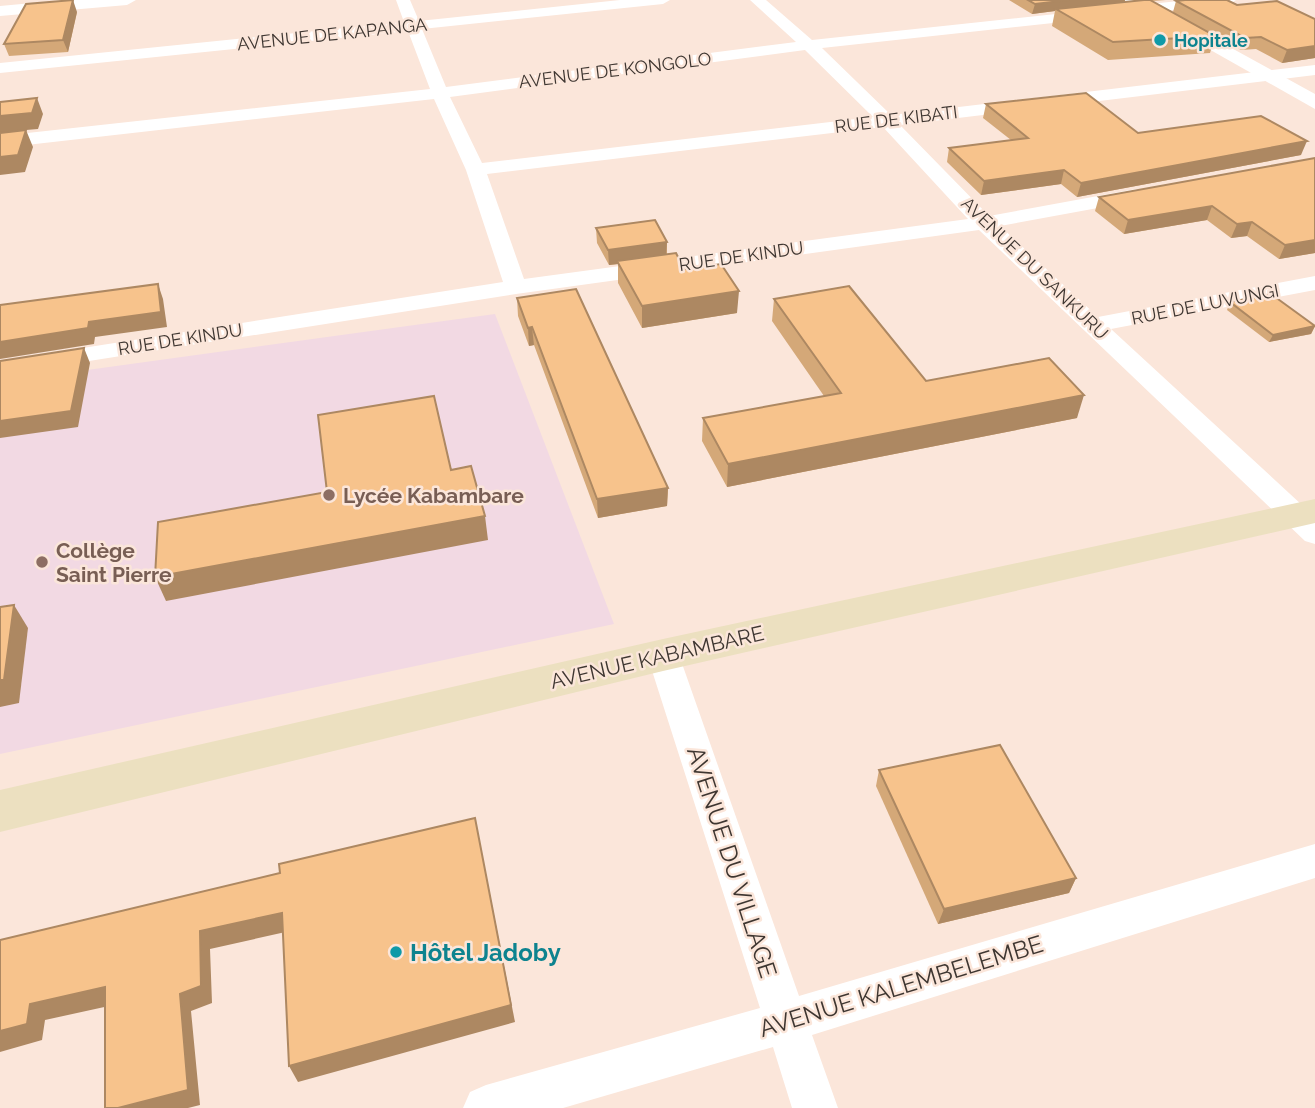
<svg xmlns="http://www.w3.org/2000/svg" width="1315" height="1108" font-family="Raleway,sans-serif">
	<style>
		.education { fill: #f2d9e3 }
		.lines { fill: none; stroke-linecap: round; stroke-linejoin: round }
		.minor { fill: #fff; fill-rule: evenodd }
		.tertiary { fill: #fff; fill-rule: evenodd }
		.secondary { fill: #ece0c0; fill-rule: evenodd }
		.wall { fill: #d4a878 }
		.shaded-wall { fill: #ad8862 }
		.building { fill: #f7c38c; stroke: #ad8862; stroke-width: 2 }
		.culture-dot { fill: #0f9aa8; stroke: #fbe6da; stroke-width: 2.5 }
		.education-dot { fill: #8d6e63; stroke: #fbe6da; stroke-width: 2.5 }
		.labels { text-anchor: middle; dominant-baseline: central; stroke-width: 5; stroke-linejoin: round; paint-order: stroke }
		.far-street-label { font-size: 18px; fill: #3e3631; stroke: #fbe6da }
		.far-culture-label { font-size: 18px; font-weight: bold; fill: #0d838f; stroke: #fbe6da; text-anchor: start }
		.education-label { font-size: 21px; font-weight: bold; fill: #785e54; stroke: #fbe6da; text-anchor: start }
		.street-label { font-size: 21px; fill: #3e3631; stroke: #fbe6da }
		.near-street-label { font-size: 24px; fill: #3e3631; stroke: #fbe6da }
		.near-culture-label { font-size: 24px; font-weight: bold; fill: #0d838f; stroke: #fbe6da; text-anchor: start }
	</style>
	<rect width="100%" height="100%" fill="#fbe6da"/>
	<polygon class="education" points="495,314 614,624 0,754 0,382"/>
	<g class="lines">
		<g class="minor">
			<path d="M396 0H410L419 21 620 0H670L663 4 422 29 446 87 796 42 750 0H766L812 40 1188 0H1236L1229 4 822 48 891 115 1315 65V75L900 125 989 216 1136 189 1143 191 1146 195 1143 199 1136 201 1000 226 1098 317 1315 276V290L1111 329 1315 517V544L1305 541 979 230 516 294 0 375V361L503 282 466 170 434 99 0 148V136L430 89 408 31 0 73V63L404 22ZM805 50 873 117 482 163 450 97ZM883 127 968 219 524 279 487 174Z"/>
			<polygon points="663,643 675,646 679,655 799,996 1315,844 1315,878 812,1035 838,1108 792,1108 773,1047 563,1108 463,1108 470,1092 486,1085 760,1008 647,655 651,646"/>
		</g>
		<g class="tertiary">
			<polygon points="65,0 136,0 127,5 0,16 0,6"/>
			<polygon points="1122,0 1144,0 1315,94 1315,109"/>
		</g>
		<polygon class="secondary" points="1315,499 1315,523 663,671 0,832 0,790 663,639"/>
	</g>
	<g class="wall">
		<polygon points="1009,0 1125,0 1125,2 1144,0 1166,0 1152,1 1173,12 1176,1 1237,5 1315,19 1315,58 1282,63 1256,49 1241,50 1215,36 1210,53 1108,60 1052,26 1055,11 1032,14"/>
		<polygon points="77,12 68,52 9,56 4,44"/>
		<polygon points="986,104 1138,133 1301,155 1077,197 1061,184 981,195 947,162 949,148 1011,140 983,118"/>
		<polygon points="1315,158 1315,253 1279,259 1247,236 1231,238 1207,220 1124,234 1095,211 1099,197"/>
		<polygon points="596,228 667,242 667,254 737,313 642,328 618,283 618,264 609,265 597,243"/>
		<polygon points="517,298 668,488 667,506 598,518 534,345 529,346 518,316"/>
		<polygon points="774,299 926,381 1077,418 727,487 702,441 703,418 824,396 772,321"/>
		<polygon points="1230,302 1315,326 1311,334 1269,342 1227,310"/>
		<polygon points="879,770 1076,878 1069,893 938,924 876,786"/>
	</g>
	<g class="shaded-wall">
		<polygon points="73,0 77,12 68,52 63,40"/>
		<polygon points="1069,0 1125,0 1124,4 1056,9 1055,11 1032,14 1035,4"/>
		<polygon points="1315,46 1315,58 1282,63 1287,50"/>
		<polygon points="37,98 43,114 38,129 26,130 33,147 25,172 0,175 0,116"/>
		<polygon points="1307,141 1301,155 1077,197 1081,183"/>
		<polygon points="1064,170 1061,184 981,195 984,181"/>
		<polygon points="1212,206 1207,220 1124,234 1128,220"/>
		<polygon points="1252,222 1247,236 1231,238 1237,224"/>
		<polygon points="1315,240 1315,253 1279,259 1285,245"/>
		<polygon points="667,242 666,257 617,261 618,264 609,265 608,250"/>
		<polygon points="158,284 163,299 167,327 95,337 94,344 0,359 0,342 89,322"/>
		<polygon points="739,291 737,313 642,328 642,306"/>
		<polygon points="1315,326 1311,334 1269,342 1273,335"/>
		<polygon points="532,327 534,345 529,346 528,328"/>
		<polygon points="84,348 90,363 78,427 0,438 0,421"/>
		<polygon points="1084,395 1077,418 727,487 728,464"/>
		<polygon points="668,488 667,506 598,518 597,499"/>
		<polygon points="485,516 488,540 166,601 155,577"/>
		<polygon points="14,605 28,628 19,703 0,707 0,680"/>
		<polygon points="475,818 515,1022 298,1082 289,1066"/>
		<polygon points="1076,878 1069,893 938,924 944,909"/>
		<polygon points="282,913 290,931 210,949 212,1003 191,1011 200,1105 188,1108 118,1108 180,994 200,931"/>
		<polygon points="105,987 118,1004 45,1020 42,1040 0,1052 0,1031 30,1004"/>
	</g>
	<g class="building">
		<polygon points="73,0 63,40 4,44 26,4"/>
		<polygon points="1028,0 1069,0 1035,4"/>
		<polygon points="1144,0 1150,0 1215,36 1113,42 1056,9"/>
		<polygon points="1185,0 1227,0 1237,5 1277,1 1315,19 1315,46 1287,50 1261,37 1245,38 1176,1"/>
		<polygon points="1086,93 1138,133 1261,116 1307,141 1081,183 1064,170 984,181 949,148 1028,138 986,104"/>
		<polygon points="37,98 32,113 0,116 0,102"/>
		<polygon points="26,130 18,155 0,157 0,133"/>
		<polygon points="1315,158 1315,240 1285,245 1252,222 1237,224 1212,206 1128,220 1099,197"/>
		<polygon points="655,220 667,242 608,250 596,228"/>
		<polygon points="676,253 684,269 721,264 739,291 642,306 617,261"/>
		<polygon points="158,284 161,312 89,322 88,328 0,342 0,305"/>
		<polygon points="849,286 926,381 1049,358 1084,395 728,464 703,418 841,393 774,299"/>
		<polygon points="576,289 668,488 597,499 532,327 528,328 517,298"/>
		<polygon points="1271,294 1315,326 1273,335 1230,302"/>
		<polygon points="84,348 71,411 0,421 0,361"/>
		<polygon points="434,396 451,470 471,466 485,516 155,577 158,522 327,492 318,415"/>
		<polygon points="14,605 4,680 0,680 0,607"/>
		<polygon points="1000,745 1076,878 944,909 879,770"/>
		<polygon points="475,818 511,1005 289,1066 282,913 200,931 201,986 180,994 188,1090 118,1108 105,1108 105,987 30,1004 27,1024 0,1031 0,940 280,873 279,864"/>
	</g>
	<g class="culture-dot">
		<circle cx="1160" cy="40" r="7"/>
		<circle cx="396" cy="952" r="7"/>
	</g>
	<g class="education-dot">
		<circle cx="329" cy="495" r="7"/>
		<circle cx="42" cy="562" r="7"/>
	</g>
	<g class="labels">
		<g class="far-street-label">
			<text transform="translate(332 34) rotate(-6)">AVENUE DE KAPANGA</text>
			<text transform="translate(615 70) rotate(-7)">AVENUE DE KONGOLO</text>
			<text transform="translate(896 119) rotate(-7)">RUE DE KIBATI</text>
			<text transform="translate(741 256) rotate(-8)">RUE DE KINDU</text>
			<text transform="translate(1035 268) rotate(44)">AVENUE DU SANKURU</text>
			<text transform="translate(1205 304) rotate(-11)">RUE DE LUVUNGI</text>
			<text transform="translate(180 339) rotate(-9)">RUE DE KINDU</text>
		</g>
		<g class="far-culture-label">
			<text x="1174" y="40">Hopitale</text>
		</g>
		<g class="education-label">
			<text x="343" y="495">Lycée Kabambare</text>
			<text x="56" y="550">Collège<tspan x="56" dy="24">Saint Pierre</tspan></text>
		</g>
		<g class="street-label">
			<text transform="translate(657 657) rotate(-13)">AVENUE KABAMBARE</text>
		</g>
		<g class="near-street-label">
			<text transform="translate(732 862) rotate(72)">AVENUE DU VILLAGE</text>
			<text transform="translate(901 986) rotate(-17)">AVENUE KALEMBELEMBE</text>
		</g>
		<g class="near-culture-label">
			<text x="410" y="952">Hôtel Jadoby</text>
		</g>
	</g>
</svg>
